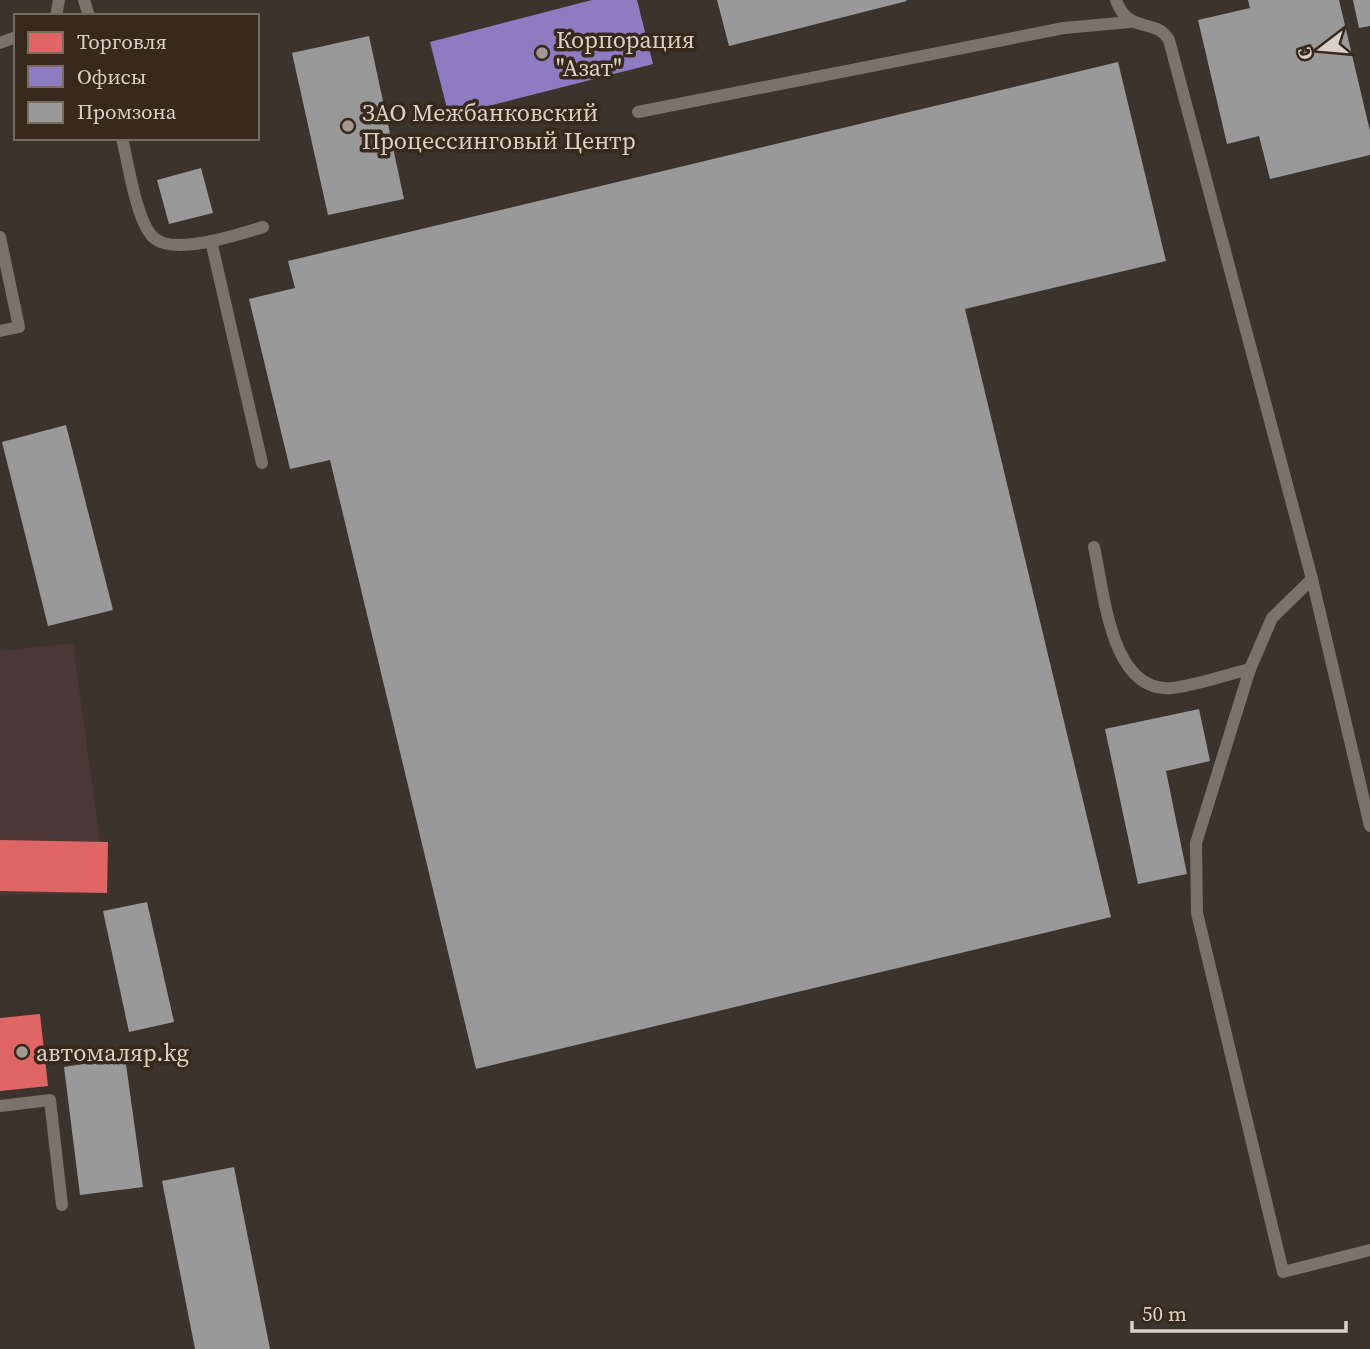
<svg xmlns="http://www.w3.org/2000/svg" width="1370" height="1349" font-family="'Source Serif 4',serif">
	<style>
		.commercial { fill: #4b3736 }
		.shops { fill: #e06666 }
		.offices { fill: #8e7cc3 }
		.industry { fill: #999 }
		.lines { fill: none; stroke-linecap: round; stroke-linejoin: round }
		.service { stroke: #7b726b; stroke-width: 12 }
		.poi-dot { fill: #a39991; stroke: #37291c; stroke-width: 2.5 }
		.labels { text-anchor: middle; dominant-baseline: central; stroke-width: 7; stroke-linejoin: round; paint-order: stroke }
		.poi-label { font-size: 24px; fill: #dad0c8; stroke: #37291c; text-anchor: start }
	</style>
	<rect width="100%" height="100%" fill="#3c342c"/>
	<polygon class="commercial" points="73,643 107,893 0,895 0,651"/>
	<g class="shops">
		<polygon points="0,840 108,842 107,893 0,891"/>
		<polygon points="40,1014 48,1086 0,1091 0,1018"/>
	</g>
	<polygon class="offices" points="592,0 637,0 653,64 449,116 430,42"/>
	<g class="industry">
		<polygon points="717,0 906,0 907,1 729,46"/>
		<polygon points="1248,0 1339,0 1370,131 1370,155 1270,179 1259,136 1227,144 1198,20 1250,8"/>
		<polygon points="1353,0 1370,0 1370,26 1359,28"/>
		<polygon points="369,36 404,199 328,215 292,53"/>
		<polygon points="1118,62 1166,261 965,309 1111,917 476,1069 330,460 290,469 249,299 295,288 288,261"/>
		<polygon points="201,168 213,213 169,224 157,180"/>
		<polygon points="66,425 113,610 48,626 2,442"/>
		<polygon points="1199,709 1210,761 1166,771 1187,874 1138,884 1105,729"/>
		<polygon points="147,902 174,1022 129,1032 103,911"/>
		<polygon points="125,1057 143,1187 80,1195 64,1067"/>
		<polygon points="234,1167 270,1349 195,1349 162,1181"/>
	</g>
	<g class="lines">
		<g class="service">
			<polyline points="84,0 89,16"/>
			<path d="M1116 0C1128 35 1156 17 1169 40L1312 579 1370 826"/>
			<polyline points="56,16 59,0"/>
			<polyline points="0,43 16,37"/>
			<polyline points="638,112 1064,28 1130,22"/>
			<path d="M122 138C128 162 136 220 153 237 173 257 239 234 263 227"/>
			<polyline points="0,237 19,327 0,331"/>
			<polyline points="211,241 262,463"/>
			<path d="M1094 547C1104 590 1110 694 1172 688 1198 685 1225 675 1250 669"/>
			<polyline points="1312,579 1272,618 1250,669 1196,843 1197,913 1283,1272 1370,1250"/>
			<polyline points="0,1106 50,1100 62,1205"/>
		</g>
	</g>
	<g class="poi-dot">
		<circle cx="542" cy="53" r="7"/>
		<circle cx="348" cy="126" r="7"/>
		<circle cx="22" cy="1052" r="7"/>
	</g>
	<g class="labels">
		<g class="poi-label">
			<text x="556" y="39">Корпорация<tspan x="556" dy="28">"Азат"</tspan></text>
			<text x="362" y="112">ЗАО Межбанковский<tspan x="362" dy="28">Процессинговый Центр</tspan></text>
			<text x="36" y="1052">автомаляр.kg</text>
		</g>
	</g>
	<rect x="14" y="14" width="245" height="126" fill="#37291c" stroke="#786c61" stroke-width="2"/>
	<rect x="28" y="32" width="35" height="21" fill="#e06666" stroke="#786c61" stroke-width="2"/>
	<text x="77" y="49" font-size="21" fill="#dad0c8">Торговля</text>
	<rect x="28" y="66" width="35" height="21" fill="#8e7cc3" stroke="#786c61" stroke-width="2"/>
	<text x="77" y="84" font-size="21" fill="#dad0c8">Офисы</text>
	<rect x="28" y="102" width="35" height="21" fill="#999999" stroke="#786c61" stroke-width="2"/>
	<text x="77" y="119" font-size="21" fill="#dad0c8">Промзона</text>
	<g transform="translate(1321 49) rotate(254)" stroke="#37291c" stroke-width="5" paint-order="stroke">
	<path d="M0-5L12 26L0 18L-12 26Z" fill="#dad0c8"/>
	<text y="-10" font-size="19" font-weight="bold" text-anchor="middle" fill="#dad0c8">С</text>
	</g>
	<path d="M1132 1321v10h214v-10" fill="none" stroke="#dad0c8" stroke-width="3.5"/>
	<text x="1142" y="1321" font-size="21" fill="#dad0c8" stroke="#37291c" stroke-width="5" paint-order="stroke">50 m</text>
</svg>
